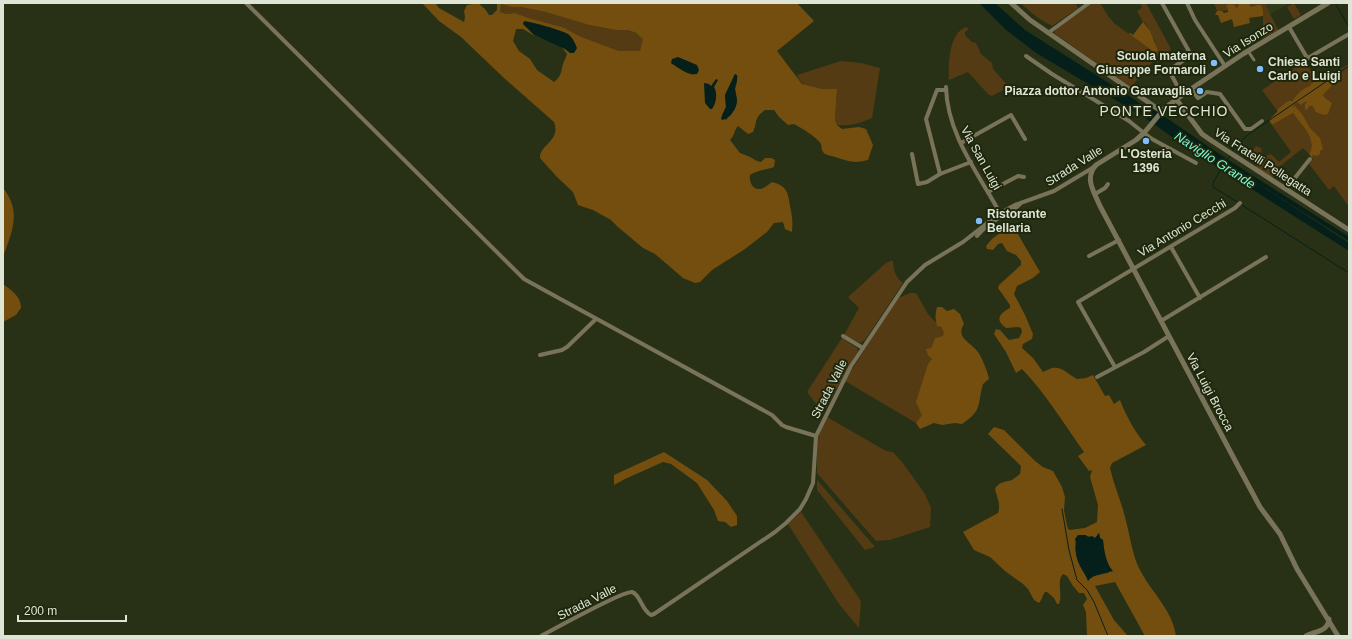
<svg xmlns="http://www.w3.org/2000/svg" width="1352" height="639" font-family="Helvetica,sans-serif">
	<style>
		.built { fill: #303b19 }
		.green { fill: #543b14 }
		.forest { fill: #744e0e; fill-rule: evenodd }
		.water { fill: #05201a }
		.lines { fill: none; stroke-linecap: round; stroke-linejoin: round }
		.stream { stroke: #05201a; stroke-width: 1 }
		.canal { stroke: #05201a; stroke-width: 4 }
		.pedestrian { stroke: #797459; stroke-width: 3 }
		.minor { stroke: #797459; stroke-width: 4 }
		.tertiary { stroke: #797459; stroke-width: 5 }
		.poi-dot { fill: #80bdfa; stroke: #1e270c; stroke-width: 1.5 }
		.labels { text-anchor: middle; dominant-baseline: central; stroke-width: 4; stroke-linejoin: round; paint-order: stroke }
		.street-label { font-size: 12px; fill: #dee5d4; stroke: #1e270c }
		.poi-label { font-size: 12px; font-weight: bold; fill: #dee5d4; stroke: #1e270c; text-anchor: end }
		.water-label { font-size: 13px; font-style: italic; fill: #7df8d8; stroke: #1e270c }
		.quarter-label { font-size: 14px; letter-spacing: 1px; fill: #dee5d4; stroke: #1e270c }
	</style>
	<rect width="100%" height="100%" fill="#283115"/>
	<polygon class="built" points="1265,3 1291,3 1270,14"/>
	<g class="green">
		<polygon points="1020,3 1075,3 1078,8 1052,26 1038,18"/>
		<path d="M1092 3H1100L1108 16 1115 24 1154 52 1155 41C1150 35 1149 29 1145 23L1143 22 1137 11 1142 8 1140 3H1146L1171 49 1162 57 1157 54 1158 55 1131 87 1054 33 1056 29Z"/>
		<polygon points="1214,3 1239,3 1240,10 1217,11"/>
		<polygon points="1249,3 1265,3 1278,30 1263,39 1263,10 1257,5 1251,7"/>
		<polygon points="1294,3 1301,15 1294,19 1287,7"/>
		<polygon points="501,4 512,7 521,7 547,12 589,25 616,30 628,30 636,33 644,39 640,52 619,51 579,36 565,28 529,18 515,13 506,14 500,12"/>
		<path d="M966 27 969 29 965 32V35L972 42 976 43 981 54 992 63 993 69 1009 87 992 96 988 94 968 72 949 80C948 64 949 33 966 27Z"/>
		<path d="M841 61 861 63 880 68 872 118C858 124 851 126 837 125L835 120 837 89C827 89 810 91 802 83 800 81 798 77 797 75Z"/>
		<polygon points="1305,61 1318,83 1349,64 1349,207 1334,186 1329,190 1309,164 1313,159 1310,155 1320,147 1294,110 1278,112 1262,90"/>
		<path d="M1293 113C1301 125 1318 139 1309 154L1303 148 1279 167 1272 178 1255 168 1258 164 1250 159 1252 156 1250 154 1256 146 1261 148 1262 153 1265 156 1271 154 1279 162 1291 152 1272 125Z"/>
		<path d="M891 261H893C894 271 895 277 903 283L865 340 860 343 844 335 859 308 848 297 886 263Z"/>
		<polygon points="910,293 916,293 928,314 945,332 943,336 935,338 931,348 932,359 922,415 916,423 845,381 896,299"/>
		<polygon points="842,338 857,348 858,351 823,413 807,392"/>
		<polygon points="827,417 886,451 893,452 902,462 925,494 931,508 930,527 890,540 876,541 817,473 817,443 819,434"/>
		<polygon points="817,480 875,547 865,550 817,490"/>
		<polygon points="801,512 861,601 859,628 839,604 788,524"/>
	</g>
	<g class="forest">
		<path d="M422 3H435L439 8 464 22 465 17 464 11 467 5 478 3 485 9 489 15H492L497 10V3H797L814 21 777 51 802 84 821 89H837L835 120 837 125 842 129 859 127 866 129 873 145 868 160C853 164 849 161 835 157 831 155 827 156 824 153 821 150 822 147 821 144 818 138 800 127 794 124L788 125 779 117 774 110H765C753 119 758 121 753 132L748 134 738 126C734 130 735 135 730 140L740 153 750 157 757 161 761 162 765 158H771L775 160 774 167C766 170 758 170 750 175 749 181 752 190 760 189 764 189 769 184 772 182 787 186 788 192 790 206 792 216 793 221 792 232L785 229 783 222 774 223 767 232 745 249 712 270 700 282 695 283 683 278 655 254 643 248 618 227 611 220 593 210 578 205 573 192 557 177 540 158C540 144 561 141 554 122L504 78 461 37 439 21ZM501 4 512 7H521L546 12 589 25 616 30H628L636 33 643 39 640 51H619L579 36 565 28 529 18 515 13 506 14 500 12ZM516 29H523L533 35 561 46 567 54C566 57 564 61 563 64 561 72 561 77 554 82L537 70 530 59 519 51 513 41ZM682 59 687 61 693 75 671 63ZM735 74 737 82 735 89 737 101 734 110 726 120 722 115 726 107 725 95Z"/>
		<polygon points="1239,3 1249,3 1251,7 1257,5 1261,5 1263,10 1263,16 1249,18 1250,23 1234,27 1232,19 1221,23 1218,15 1215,15 1217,11 1222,11 1224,13 1228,12 1228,9 1226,5 1231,4 1235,5 1236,8 1238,7"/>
		<polygon points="1143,22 1150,31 1158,51 1154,52 1129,34 1130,33 1133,35"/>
		<path d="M1329 77 1331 78C1335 87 1327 89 1323 95L1325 98 1332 103 1328 114 1324 115 1316 112 1312 105 1308 107V109L1305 110V104L1307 102H1304L1301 105 1297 102 1292 107 1295 106 1302 114 1310 128 1320 138 1323 149 1320 151V154L1317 156 1312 155 1313 159 1309 154C1318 139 1301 125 1293 113L1272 125 1269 120 1277 112 1278 109 1288 101H1293C1295 95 1304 88 1310 86 1314 80 1317 80 1324 81Z"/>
		<path d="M3 188C22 211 12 232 3 257Z"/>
		<path d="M1012 224 1040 272 1033 278 1017 286 1014 294 1025 315 1033 334 1032 339 1023 344 1022 348 1033 358 1043 372C1046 371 1049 369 1052 368 1062 366 1069 375 1077 379L1086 378 1093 375 1105 396 1109 395 1114 404 1120 400C1126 416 1135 432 1146 445L1112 463 1110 468C1114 486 1122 503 1126 521 1130 536 1132 552 1138 566 1149 590 1173 610 1176 636H1145L1115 582 1095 586 1114 620 1128 636H1087L1086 612 1083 605 1087 599 1084 593H1079L1073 586 1067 576 1063 574C1056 581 1063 594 1059 604H1057L1054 598 1047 592H1045C1042 596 1042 600 1039 603L1034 600 1028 589 1023 584 1005 571 990 557 974 550 963 532 998 513C1001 504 997 498 995 489 998 482 1005 482 1012 480 1015 478 1017 476 1020 474L1021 466 988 434 994 427 1004 430 1035 461 1043 467 1053 471 1062 487 1065 497 1064 510 1067 526 1069 530 1085 528 1097 522 1098 505 1090 477 1092 470 1089 471 1078 456 1084 452C1064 424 1046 394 1022 369L1016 373 1006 352 994 334 996 329 1000 330 1009 340 1019 338 1022 332 1021 328 1018 327 1006 328C994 320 1000 313 1010 308V305L998 288 999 285 1021 265V261L1016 255 1007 251 1002 243 998 244 993 250 987 249 986 246 992 239ZM1099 533 1100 538 1103 540C1104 552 1106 560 1111 570L1108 573 1090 577 1089 579C1081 571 1076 559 1075 548 1075 544 1077 539 1078 535 1084 535 1089 537 1096 538Z"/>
		<path d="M3 284C12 291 21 296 21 308L16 315 3 322Z"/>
		<path d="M937 307H942L947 311 954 309 960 314 964 324C955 338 971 342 978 352 983 360 987 370 989 379L983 384C977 405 983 410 962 424L955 423 942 425 934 423 920 429 916 423 922 415 916 402 928 364 932 359 928 355 926 349 931 348 935 338 943 336 944 332 941 327 937 326C935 319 935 314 937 307Z"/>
		<polygon points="664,452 707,480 727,501 737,516 737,525 731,527 725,522 718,521 714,510 697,483 671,464 663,462 625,479 614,485 614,475"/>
	</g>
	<g class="water">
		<polygon points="979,3 995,3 1025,30 1134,99 1144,107 1226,163 1349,243 1349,251 1189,149 1144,117 1036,53 1005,29"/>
		<path d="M524 21C533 22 561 30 568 34 573 38 575 43 577 48L574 53H570L565 49 534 35 523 24Z"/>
		<path d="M678 57 697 65 699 70 697 74C688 76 679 68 671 63L672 59Z"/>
		<path d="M735 74 737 75C738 80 736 83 735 88 735 92 737 96 737 101 737 108 730 119 722 120L721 118 726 107 725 95Z"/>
		<path d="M716 79 718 80 714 87C718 93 716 104 712 109H710L705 103 704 83 709 84 711 86Z"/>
		<path d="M1099 533 1100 538 1103 540C1104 551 1106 564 1113 571 1105 573 1093 574 1088 581 1085 573 1079 566 1077 558 1075 552 1077 545 1075 539L1078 535H1086L1088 537 1092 536 1095 538Z"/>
	</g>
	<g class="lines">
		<g class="stream">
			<polyline points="1335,3 1349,27"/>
			<polyline points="1232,151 1239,143 1249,134 1349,66"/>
			<polyline points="1225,163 1230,156"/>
			<polyline points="1221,169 1213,183 1213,187 1239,203"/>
			<polyline points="1242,205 1349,273"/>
			<polyline points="1062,509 1069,550 1077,580 1087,590 1094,602 1108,636"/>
		</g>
		<polyline class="canal" points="1147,112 1152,111 1157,114 1226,161 1349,239"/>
		<polyline class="pedestrian" points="1248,51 1254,60"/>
		<g class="minor">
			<polyline points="246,3 524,279 772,415 782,425 786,427 816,436"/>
			<polyline points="1162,3 1191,55 1171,69 1171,74 1182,95"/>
			<polyline points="1187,3 1195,20 1225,66"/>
			<polyline points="1289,27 1306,56 1308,58 1349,34"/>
			<polyline points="1048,33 1089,3"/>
			<polyline points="1026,56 1052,74 1129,121 1144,133"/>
			<path d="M946 87C947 134 978 173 1000 213"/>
			<polyline points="1191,89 1198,98 1207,92 1220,94 1245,129 1251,129 1262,121"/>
			<polyline points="946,90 937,90 926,119 940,174 971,162"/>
			<polyline points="1144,133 1152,139 1196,163"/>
			<polyline points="961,143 1011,115 1025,139"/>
			<polyline points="912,154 918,184 927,182 940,174"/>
			<polyline points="1286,189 1310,159"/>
			<polyline points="988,192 1018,176 1024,177"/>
			<polyline points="1095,194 1105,188 1108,184"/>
			<path d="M977 236C983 229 993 221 1002 216 1008 212 1015 210 1020 204"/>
			<polyline points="1171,247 1200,298"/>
			<polyline points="1089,256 1119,240"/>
			<polyline points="1161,321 1266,257"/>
			<polyline points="843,336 863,348"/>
			<polyline points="540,355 562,350 567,347 596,319"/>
			<polyline points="1115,367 1078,302 1235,208 1240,203"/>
			<polyline points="1097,377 1144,352 1169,336"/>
			<path d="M541 636C554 629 623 591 632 592 640 594 642 611 651 615L654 614 775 532 786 523 800 509 806 499 813 483 816 436 851 366 907 282 925 265 963 242 1000 213 1015 205 1054 191 1094 167"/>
		</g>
		<g class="tertiary">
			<polyline points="1011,3 1030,20 1158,109 1163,110"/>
			<path d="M1328 3 1243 54 1182 95 1164 109 1144 133 1136 140 1096 165C1084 178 1094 192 1100 206L1238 466 1260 507 1280 534 1297 569 1338 636"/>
			<polyline points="1176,99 1202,134 1212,141 1349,230"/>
			<path d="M1306 636C1315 631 1328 632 1329 619"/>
		</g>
	</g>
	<g class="poi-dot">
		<circle cx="1214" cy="63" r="4"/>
		<circle cx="1260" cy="69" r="4"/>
		<circle cx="1200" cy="91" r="4"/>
		<circle cx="1146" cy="141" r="4"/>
		<circle cx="979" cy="221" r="4"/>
	</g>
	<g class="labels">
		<g class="street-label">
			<text transform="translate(1248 40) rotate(-32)">Via Isonzo</text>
			<text transform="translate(981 158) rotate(61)">Via San Luigi</text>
			<text transform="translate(1263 162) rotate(33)">Via Fratelli Pellegatta</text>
			<text transform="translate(1074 166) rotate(-32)">Strada Valle</text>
			<text transform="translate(1182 228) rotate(-31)">Via Antonio Cecchi</text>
			<text transform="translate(829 389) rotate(-63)">Strada Valle</text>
			<text transform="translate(1210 392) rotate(62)">Via Luigi Brocca</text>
			<text transform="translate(587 602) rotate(-27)">Strada Valle</text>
		</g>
		<g class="poi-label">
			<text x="1206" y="56">Scuola materna<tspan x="1206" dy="14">Giuseppe Fornaroli</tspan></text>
			<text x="1268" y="62" text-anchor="start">Chiesa Santi<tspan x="1268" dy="14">Carlo e Luigi</tspan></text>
			<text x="1192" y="91">Piazza dottor Antonio Garavaglia</text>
			<text x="1146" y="154" text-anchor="middle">L'Osteria<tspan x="1146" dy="14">1396</tspan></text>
			<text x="987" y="214" text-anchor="start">Ristorante<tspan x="987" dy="14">Bellaria</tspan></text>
		</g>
		<g class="water-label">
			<text transform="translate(1215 160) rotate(33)">Naviglio Grande</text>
		</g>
		<g class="quarter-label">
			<text x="1164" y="111">PONTE VECCHIO</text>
		</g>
	</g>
	<rect width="1352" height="639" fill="none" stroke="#dee5d4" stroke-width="8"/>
	<path d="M18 615v6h108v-6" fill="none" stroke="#dee5d4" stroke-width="2"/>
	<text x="24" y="615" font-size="12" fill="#dee5d4" stroke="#1e270c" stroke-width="3" paint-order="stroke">200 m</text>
</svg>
